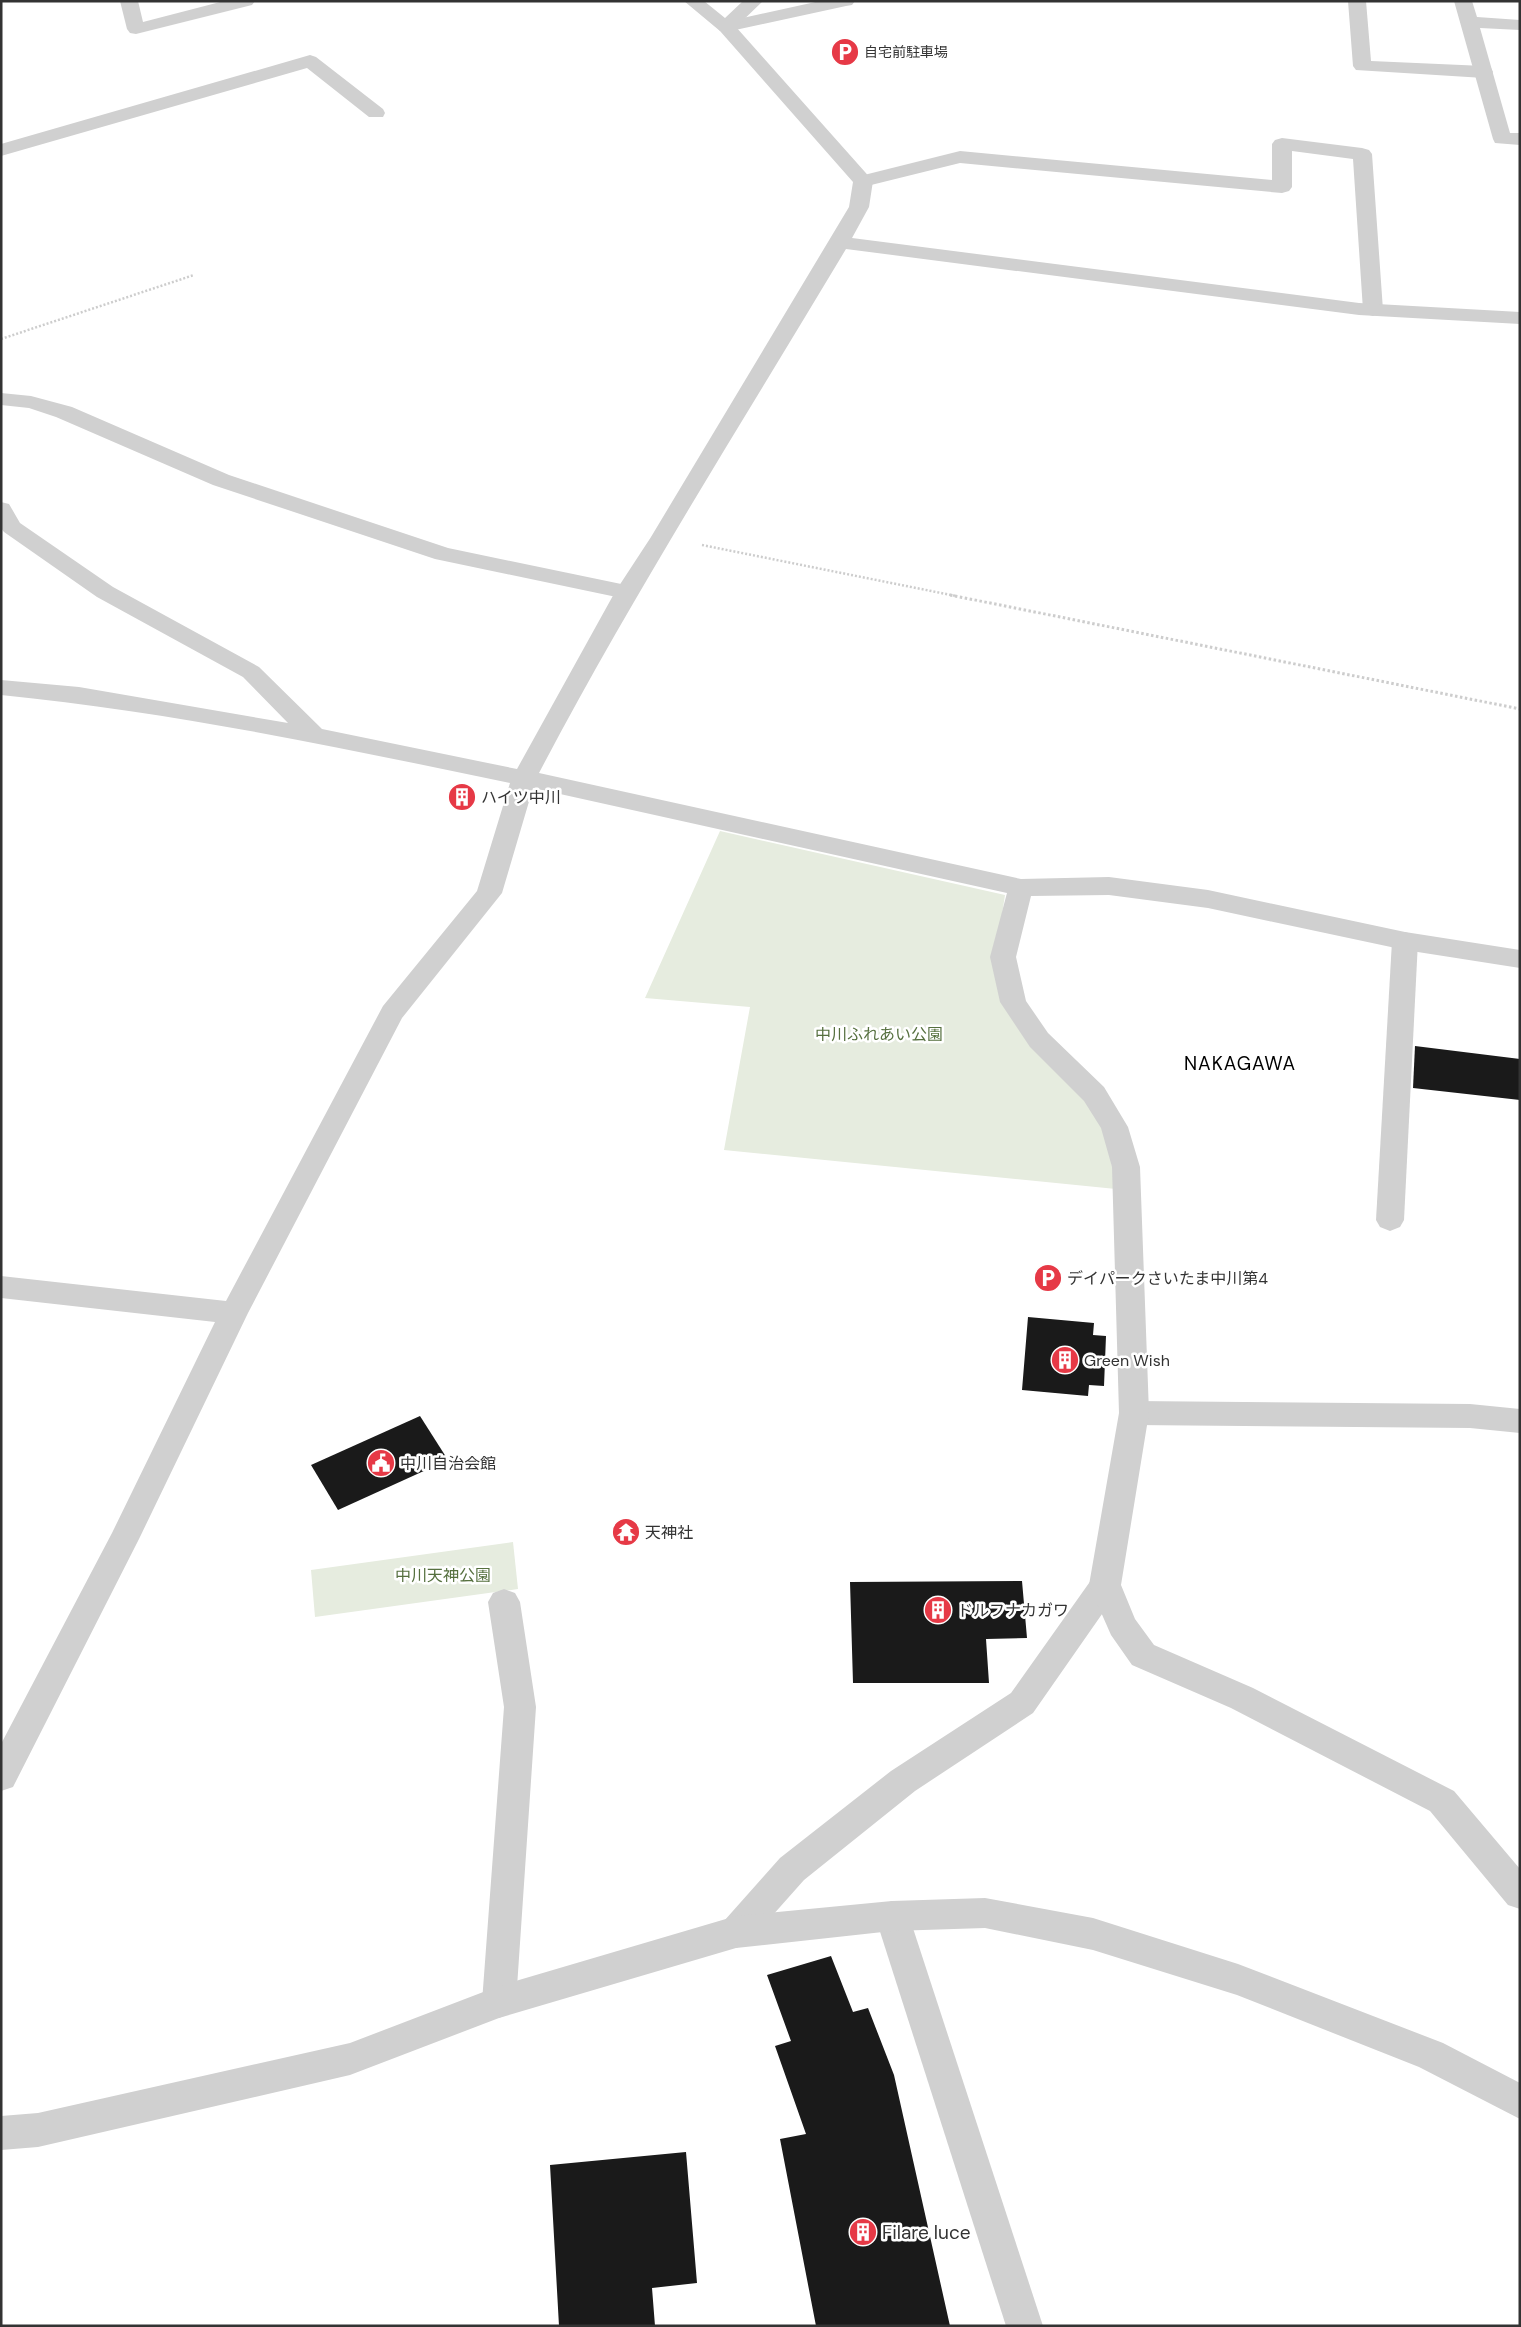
<svg xmlns="http://www.w3.org/2000/svg" width="1521" height="2327" font-family="'DM Sans','Noto Sans JP',sans-serif">
	<style>
		.green { fill: #e6ecdf }
		.building { fill: #1a1a1a }
		.lines { fill: none; stroke-linecap: round; stroke-linejoin: round }
		.path-far1 { stroke: #cdcdcd; stroke-width: 2.5; stroke-dasharray: 2 2; stroke-linecap: butt }
		.path { stroke: #cdcdcd; stroke-width: 3; stroke-dasharray: 2.5 2.5; stroke-linecap: butt }
		.service { fill: #d0d0d0; fill-rule: evenodd }
		.minor { fill: #d0d0d0; fill-rule: evenodd }
		.labels { text-anchor: middle; dominant-baseline: central; stroke-width: 5; stroke-linejoin: round; paint-order: stroke }
		.far-poi-label { font-size: 14px; fill: #333; stroke: #fff; text-anchor: start }
		.poi-label { font-size: 16px; fill: #333; stroke: #fff; text-anchor: start }
		.park-label { font-size: 16px; fill: #56703f; stroke: #fff }
		.quarter-label { font-size: 19px; letter-spacing: 1px; fill: #000; stroke: #fff }
		.near-poi-label { font-size: 19px; fill: #333; stroke: #fff; text-anchor: start }
	</style>
	<rect width="100%" height="100%" fill="#fff"/>
	<g class="green">
		<polygon points="720,831 1005,895 995,960 1105,1126 1116,1189 724,1150 750,1007 645,998"/>
		<polygon points="513,1542 518,1589 315,1617 311,1570"/>
	</g>
	<g class="building">
		<polygon points="1415,1046 1520,1059 1520,1100 1413,1088"/>
		<polygon points="1028,1317 1094,1323 1093,1335 1106,1336 1104,1386 1089,1385 1088,1396 1022,1390"/>
		<polygon points="420,1416 448,1460 338,1510 311,1465"/>
		<polygon points="1022,1581 1027,1638 986,1639 989,1683 853,1683 850,1582"/>
		<polygon points="831,1956 853,2012 868,2008 894,2075 950,2326 816,2326 780,2139 806,2134 775,2046 791,2041 767,1975"/>
		<polygon points="686,2152 697,2283 652,2288 655,2326 559,2326 550,2165"/>
	</g>
	<g class="lines">
		<g class="path-far1">
			<polyline points="1,339 194,275"/>
			<polyline points="702,545 956,596"/>
		</g>
		<polyline class="path" points="950,595 1520,709"/>
		<g class="service">
			<polygon points="120,1 138,1 143,22 224,1 255,1 252,5 136,34 130,33 127,29"/>
			<polygon points="820,1 855,1 852,5 846,6 726,32 720,31 717,27 720,23"/>
			<polygon points="1348,1 1366,1 1371,61 1484,66 1491,68 1493,72 1491,76 1484,78 1356,70 1353,66"/>
			<polygon points="310,55 316,57 383,109 385,113 383,117 369,117 307,68 1,156 1,144"/>
			<polygon points="1282,138 1362,148 1369,150 1372,154 1383,310 1380,314 1373,316 1366,314 1363,310 1353,159 1292,151 1292,187 1289,191 1282,193 960,163 863,187 856,185 853,181 856,177 960,151 1272,180 1272,144 1275,140"/>
			<polygon points="1,393 31,396 72,407 229,475 448,548 626,585 634,587 637,592 634,597 626,599 435,559 213,485 56,417 29,408 1,405"/>
			<polygon points="1405,932 1414,935 1418,941 1404,1220 1400,1227 1390,1231 1380,1227 1376,1220 1392,941 1396,935"/>
			<polygon points="1134,1401 1470,1404 1520,1409 1520,1433 1470,1428 1134,1425 1124,1421 1119,1413 1124,1405"/>
			<polygon points="1105,1572 1116,1576 1121,1585 1116,1594 1033,1713 915,1791 804,1880 748,1943 736,1948 724,1943 719,1932 724,1921 780,1858 891,1771 1011,1693 1094,1576"/>
			<polygon points="504,1589 515,1593 520,1602 536,1707 516,2002 511,2013 499,2018 487,2013 482,2002 504,1707 488,1602 493,1593"/>
			<polygon points="892,1901 904,1905 909,1916 1043,2326 1006,2326 875,1916 880,1905"/>
		</g>
		<g class="minor">
			<path d="M684 1H704L725 18 743 1H763L736 27 873 181 869 207 852 238 1359 303 1520 312V324L1359 315 846 249C742 423 633 594 539 773L1021 879 1109 877 1208 890 1405 932 1520 950V968L1405 950 1208 908 1109 895 1031 896 1016 957 1026 1001 1048 1033 1104 1087 1128 1127 1140 1167 1149 1413 1121 1585 1135 1619 1154 1645 1253 1688 1454 1791 1520 1869V1909L1508 1905 1430 1811 1231 1708 1132 1665 1111 1635 1089 1585 1119 1413 1112 1167 1101 1128 1084 1101 1030 1047 1000 1002 990 957 1007 893 533 788 502 893 402 1018 248 1313 139 1539 13 1787 1 1791V1744L112 1533 215 1322 1 1298V1276L226 1301 383 1006 477 891 510 783C342 748 173 712 1 695V680L79 687 288 723 243 677 97 597 4 532 1 528V502L9 504 20 523 113 587 259 667 322 729 517 769 615 592 651 537 849 207 853 182 720 31Z"/>
			<polygon points="1454,1 1472,1 1477,17 1520,20 1520,30 1480,28 1510,133 1520,133 1520,145 1495,143 1493,139"/>
			<polygon points="985,1898 1093,1918 1238,1964 1443,2043 1520,2083 1520,2119 1419,2067 1237,1995 1093,1950 985,1928 892,1931 736,1948 499,2018 350,2075 38,2147 1,2150 1,2116 38,2113 350,2043 499,1986 736,1916 892,1901"/>
		</g>
	</g>
	<defs>
		<symbol id="parking-disc" viewBox="-11 -11 22 22"><circle r="9.5" fill="#e63946" stroke="#fff"/><path d="M-3.5-5.5H1a3.5 3.5 0 0 1 0 7H-1V5.5H-3.5ZM-1-3.4V-.6H.8a1.4 1.4 0 0 0 0-2.8Z" fill="#fff"/></symbol>
		<symbol id="building-disc" viewBox="-11 -11 22 22"><circle r="9.5" fill="#e63946" stroke="#fff"/><path d="M-4-6H4V6H1V3H-1V6H-4ZM-2.5-4.3h1.7v1.8h-1.7ZM.8-4.3h1.7v1.8H.8ZM-2.5-1h1.7V.8h-1.7ZM.8-1h1.7V.8H.8Z" fill="#fff"/></symbol>
		<symbol id="civic-disc" viewBox="-11 -11 22 22"><circle r="9.5" fill="#e63946" stroke="#fff"/><path d="M-.6-6.5H3V-4.5H.6V-3L4-1V1h2V6H-6V1h2V-1L-.6-3ZM-1.2 2.5V6h2.4V2.5Z" fill="#fff"/></symbol>
		<symbol id="temple-disc" viewBox="-11 -11 22 22"><circle r="9.5" fill="#e63946" stroke="#fff"/><path d="M0-6L5-2H3V0L6.5 2.5H4V6H1.5V3h-3V6H-4V2.5H-6.5L-3 0V-2H-5Z" fill="#fff"/></symbol>
	</defs>
	<g fill-rule="evenodd">
		<use href="#parking-disc" x="829" y="36" width="32" height="32"/>
		<use href="#building-disc" x="446" y="781" width="32" height="32"/>
		<use href="#parking-disc" x="1032" y="1262" width="32" height="32"/>
		<use href="#building-disc" x="1049" y="1344" width="32" height="32"/>
		<use href="#civic-disc" x="365" y="1447" width="32" height="32"/>
		<use href="#temple-disc" x="610" y="1516" width="32" height="32"/>
		<use href="#building-disc" x="922" y="1594" width="32" height="32"/>
		<use href="#building-disc" x="847" y="2216" width="32" height="32"/>
	</g>
	<g class="labels">
		<g class="far-poi-label">
			<text x="864" y="52">自宅前駐車場</text>
		</g>
		<g class="poi-label">
			<text x="481" y="797">ハイツ中川</text>
			<text x="1067" y="1278">デイパークさいたま中川第4</text>
			<text x="1084" y="1360">Green Wish</text>
			<text x="400" y="1463">中川自治会館</text>
			<text x="645" y="1532">天神社</text>
			<text x="957" y="1610">ドルフナカガワ</text>
		</g>
		<g class="park-label">
			<text x="879" y="1034">中川ふれあい公園</text>
			<text x="443" y="1575">中川天神公園</text>
		</g>
		<g class="quarter-label">
			<text x="1240" y="1063">NAKAGAWA</text>
		</g>
		<g class="near-poi-label">
			<text x="882" y="2232">Filare luce</text>
		</g>
	</g>
	<rect width="1521" height="2327" fill="none" stroke="#333333" stroke-width="5"/>
</svg>
